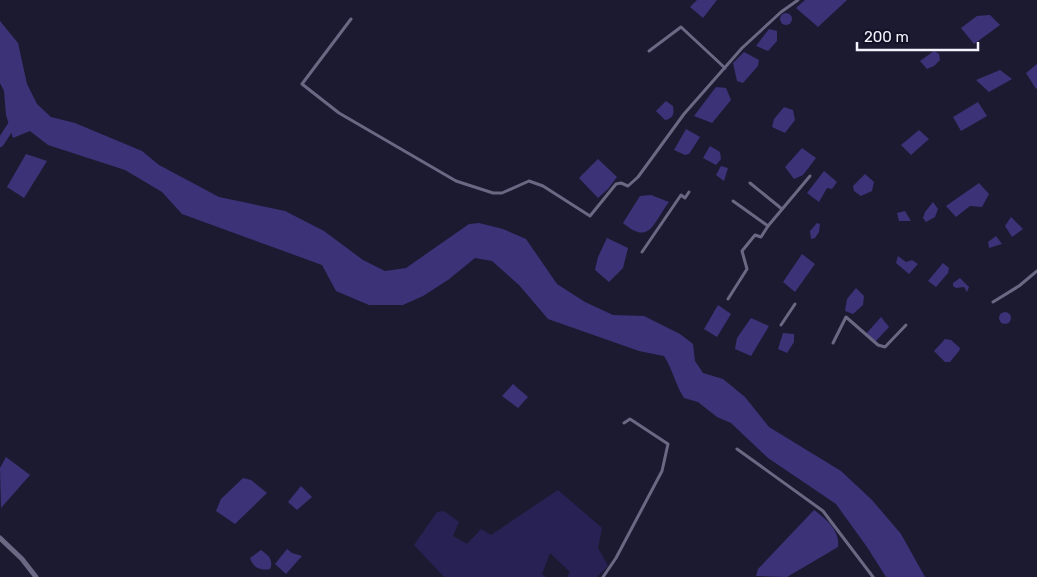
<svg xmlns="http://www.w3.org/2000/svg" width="1037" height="577" font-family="Rubik,sans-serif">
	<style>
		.green { fill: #282154 }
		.water { fill: #3c3278 }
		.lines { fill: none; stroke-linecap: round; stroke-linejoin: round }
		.river { stroke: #3c3278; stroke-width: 8 }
		.minor { stroke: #696984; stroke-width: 3 }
		.secondary { stroke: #696984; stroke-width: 5 }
	</style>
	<rect width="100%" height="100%" fill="#1c1a31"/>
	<polygon class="green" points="558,490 602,528 598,548 608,566 597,577 567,577 570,572 550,553 542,574 546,577 444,577 414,545 437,512 444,511 459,522 453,536 467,544 481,529 491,535"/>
	<g class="water">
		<polygon points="697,0 717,0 703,18 690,7"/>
		<polygon points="805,0 847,0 818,27 796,8"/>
		<circle cx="786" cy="19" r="6"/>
		<polygon points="990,15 1000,25 974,44 961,28 977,16"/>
		<path d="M0 21 18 43 27 84 37 104 51 117 75 123 142 151 159 165 219 197 285 211 324 231 363 260 385 271 406 268 469 224 479 223 503 229 526 239 557 284 585 302 613 315 644 316 680 334 693 344 695 361 703 373 723 379 745 397 769 427 841 471 872 500 901 534 925 577H886L867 547 836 504 768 458 731 423 717 417 698 402 684 398C675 384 673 370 664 356L639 351 548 319 519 285 492 261 475 258 448 280 423 296 403 305H369L336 291 322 265 182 214 162 192 125 170 48 145 30 131 13 138 6 115 4 91 0 83Z"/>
		<polygon points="769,29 777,31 777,41 768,51 756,46"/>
		<polygon points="934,51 939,54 940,60 934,66 927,69 920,61"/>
		<polygon points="744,52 759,60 758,66 743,83 737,81 733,63"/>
		<polygon points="1037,64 1037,88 1036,89 1026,73"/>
		<polygon points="1000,70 1012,79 989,92 976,80"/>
		<polygon points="716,87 726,88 731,100 712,123 694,116"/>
		<path d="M666 101 673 106C674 114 674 118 665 120L656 111Z"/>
		<polygon points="978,102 987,116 961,131 953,117"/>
		<polygon points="784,107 793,110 795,120 785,133 772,127 774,119"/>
		<polygon points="686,129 700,137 689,154 685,155 674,150"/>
		<polygon points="919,130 929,139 911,155 901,145"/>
		<polygon points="710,146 720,152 721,159 716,165 703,158"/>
		<polygon points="802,148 816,158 803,175 794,179 785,167"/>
		<polygon points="26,154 47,161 24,198 7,187"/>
		<polygon points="598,159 617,177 608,189 598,198 579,178"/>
		<polygon points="721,166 728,168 724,181 716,175"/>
		<polygon points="824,171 837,182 832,189 827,188 819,202 807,193"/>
		<polygon points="865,174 874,182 872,191 861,196 854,191 853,186"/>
		<polygon points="979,183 989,194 982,207 970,206 956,217 946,206"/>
		<path d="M651 195 669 202C653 223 650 246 623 223L640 196Z"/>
		<polygon points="933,202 938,209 935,217 926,222 923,218 925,212"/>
		<polygon points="905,211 911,221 899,221 897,213"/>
		<polygon points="1011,217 1023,229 1012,237 1005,226"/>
		<polygon points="817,223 820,224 819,232 815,238 811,239 810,231"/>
		<polygon points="996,236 1002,244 989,248 988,242"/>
		<polygon points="607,238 628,248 623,268 609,282 595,270 598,257"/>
		<polygon points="802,254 815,264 795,292 783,282"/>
		<polygon points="898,256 906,262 912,260 918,264 909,274 896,263"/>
		<polygon points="943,263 949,268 948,273 936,287 928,281"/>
		<polygon points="960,278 969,287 967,292 964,287 956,288 953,286 953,283"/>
		<polygon points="856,288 864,296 863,305 853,314 845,311 847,299"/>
		<polygon points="718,305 731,314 717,337 704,329"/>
		<circle cx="1005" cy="318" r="6"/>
		<polygon points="881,317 889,327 875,342 865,335"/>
		<polygon points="751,318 769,326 751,356 735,349 737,338"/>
		<polygon points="783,333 794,334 794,342 787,353 778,349"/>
		<polygon points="945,339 951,340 960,348 959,351 950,362 945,362 934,351"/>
		<polygon points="513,384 528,397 518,408 502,396"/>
		<polygon points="6,457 30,475 1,508 0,468"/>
		<polygon points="243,478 251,480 267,493 235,524 216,511 221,499"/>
		<polygon points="301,486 312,497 297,510 288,502"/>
		<path d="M814 510C826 519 840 530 838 547L787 577 756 576 758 569Z"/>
		<polygon points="287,549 292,553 302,556 286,574 275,564"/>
		<path d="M261 550C268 555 274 560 270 569 261 571 253 568 250 558Z"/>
	</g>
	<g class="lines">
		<polyline class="river" points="0,143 15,120"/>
		<g class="minor">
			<polyline points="351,19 302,84 339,113 456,181 493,193 502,193 529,181 543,186 590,216 616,184 621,183 628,186 638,177 684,114 742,48 781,12 798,0"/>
			<polyline points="649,51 681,27 725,68"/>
			<polyline points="750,183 782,209"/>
			<polyline points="768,226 810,176"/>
			<polyline points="642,252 681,195 685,198 689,192"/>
			<polyline points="728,299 747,269 742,251 755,235 761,237 768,226 733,201"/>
			<polyline points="993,302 1019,286 1037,271"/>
			<polyline points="781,325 795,304"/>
			<polyline points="833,343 846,317 878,345 885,347 906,325"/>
			<polyline points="737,449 823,511 873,577"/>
			<polyline points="603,577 616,558 662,471 668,444 630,419 624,423"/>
		</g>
		<polyline class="secondary" points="0,538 22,559 36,577"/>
	</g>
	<path d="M857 42v8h121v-8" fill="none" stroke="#f3f3fd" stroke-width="2.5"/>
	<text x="864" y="42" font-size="15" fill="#f3f3fd" stroke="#131126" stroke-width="4" paint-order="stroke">200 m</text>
</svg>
